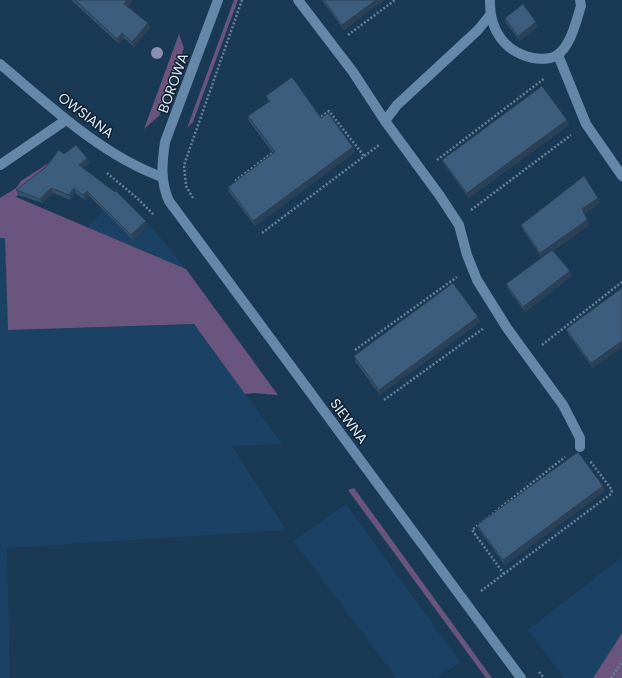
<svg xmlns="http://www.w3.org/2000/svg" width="622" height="678" font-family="Poppins,sans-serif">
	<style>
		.built { fill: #1b4264 }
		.green { fill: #69557d }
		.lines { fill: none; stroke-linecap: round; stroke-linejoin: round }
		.path { stroke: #668098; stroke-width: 2.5; stroke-dasharray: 2 2; stroke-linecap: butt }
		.service { stroke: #6587a8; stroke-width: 10 }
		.minor { stroke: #6587a8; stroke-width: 10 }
		.tertiary { stroke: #6587a8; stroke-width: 10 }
		.tree { fill: #8a8eb0 }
		.wall { fill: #34506b }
		.shaded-wall { fill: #2a4157 }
		.building { fill: #3c5d7c; stroke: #2a4157 }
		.labels { text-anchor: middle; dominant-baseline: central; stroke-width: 3; stroke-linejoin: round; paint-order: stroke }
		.street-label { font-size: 14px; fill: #d5e8fa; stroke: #121f2c }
	</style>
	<rect width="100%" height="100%" fill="#193955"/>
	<g class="built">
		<polygon points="118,196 148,223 186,269 87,227"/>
		<polygon points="0,238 5,238 8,330 194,324 282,444 232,446 286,530 7,548 10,678 0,678"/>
		<polygon points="346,504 460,662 437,678 396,678 294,541"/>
		<polygon points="622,557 622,633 593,678 564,678 528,630"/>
	</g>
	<g class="green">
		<polygon points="234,0 238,0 193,122 187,128"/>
		<polygon points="179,34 184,48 159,116 144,129"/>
		<path d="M61 155 16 197 186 269 278 395C265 395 258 392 245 394L194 324 8 330 5 238H0V198L16 188 21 181Z"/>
		<polygon points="354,488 492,678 486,678 348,490"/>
		<polygon points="622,633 622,678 593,678"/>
	</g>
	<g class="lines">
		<g class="path">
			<polyline points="348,35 395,0"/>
			<polyline points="318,119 329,111 364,156"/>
			<polyline points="437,160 545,78"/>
			<polyline points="107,173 137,198 154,215"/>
			<polyline points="235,181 275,151"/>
			<polyline points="193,198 186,186 184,165 242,0"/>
			<polyline points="471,210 571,135"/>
			<polyline points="262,233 379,145"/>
			<polyline points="542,345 622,282"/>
			<polyline points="355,350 457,277"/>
			<polyline points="384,400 484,328"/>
			<polyline points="504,574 472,530 565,457"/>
			<polyline points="481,591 611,494 612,490 590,461"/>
			<polyline points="539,672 544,678"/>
			<polyline points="611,678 622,662"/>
		</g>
		<g class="service">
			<polyline points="298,0 353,72 385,121 440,196 459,225 467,255 477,280 507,328 563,405 580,438 580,447"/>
			<path d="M490 0C489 29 504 52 533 58 541 59 550 60 557 55 571 46 576 21 581 6L580 0"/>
			<polyline points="558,55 586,124 622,176"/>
			<polyline points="385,121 397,105 478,30 490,15"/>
		</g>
		<g class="minor">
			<path d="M0 64C49 105 101 155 162 177"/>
			<polyline points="0,165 66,120"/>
		</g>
		<path class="tertiary" d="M218 0 165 142C162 163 160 181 169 201L521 678"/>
	</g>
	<circle class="tree" cx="157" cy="53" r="6"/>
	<g class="wall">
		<polygon points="71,0 133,0 128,6 150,28 134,47 124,38 119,44"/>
		<polygon points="322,0 384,0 344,30"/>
		<polygon points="505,18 538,27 520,41 506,23"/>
		<polygon points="266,96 321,118 353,147 355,152 255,226 229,192 228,187 273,153 249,121 248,116 269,102"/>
		<polygon points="567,120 569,125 469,198 444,164 442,160"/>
		<polygon points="87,158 89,163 83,168 147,226 133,240 89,196 85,200 75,193 70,200 53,193 42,203 18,195 16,190"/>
		<polygon points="598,198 600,203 584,214 589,225 553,251 572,276 525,312 508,289 506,284 542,258 523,230 521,225"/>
		<polygon points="622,288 622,347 593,368 568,334 566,329"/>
		<polygon points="480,322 380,395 355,361 354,356"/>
		<polygon points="603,486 605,491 505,565 479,530 477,525"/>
	</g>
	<g class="shaded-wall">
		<polygon points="127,0 133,0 126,9 124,4"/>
		<polygon points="376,0 384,0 344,30 342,25"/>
		<polygon points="536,22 538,27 520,41 518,36"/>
		<polygon points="148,23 150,28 134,47 132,42"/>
		<polygon points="122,33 124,38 119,44 117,39"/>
		<polygon points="567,120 569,125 469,198 467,193"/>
		<polygon points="353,147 355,152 255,226 253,221"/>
		<polygon points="87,158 89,163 81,170 79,165"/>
		<polygon points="51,188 53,193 42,203 40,199"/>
		<polygon points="74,188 75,193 70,200 69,195"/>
		<polygon points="87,191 89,196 85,200 83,195"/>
		<polygon points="598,198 600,203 584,214 582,209"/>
		<polygon points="587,220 589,225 542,258 540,253"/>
		<polygon points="146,221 147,226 133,240 131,235"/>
		<polygon points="570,271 572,276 525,312 523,307"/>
		<polygon points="478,317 480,322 380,395 379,390"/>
		<polygon points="622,341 622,347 593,368 591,363"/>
		<polygon points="603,486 605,491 505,565 503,560"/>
	</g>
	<g class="building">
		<polygon points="75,0 127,0 124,4 148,23 132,42 122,33 117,39"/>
		<polygon points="324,0 376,0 342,25"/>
		<polygon points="523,4 536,22 518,36 505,18"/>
		<polygon points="292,77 321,118 328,113 353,147 253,221 228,187 275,152 248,116 270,101 266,96"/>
		<polygon points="542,86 567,120 467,193 442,160"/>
		<polygon points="76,145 87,158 79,165 115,192 116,191 146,221 131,235 87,191 83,195 74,188 69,195 51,188 40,199 16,190 46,167 59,150 64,154"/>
		<polygon points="584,176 598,198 582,209 587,220 540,253 521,225"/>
		<polygon points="552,250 570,271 523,307 506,284"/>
		<polygon points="453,283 478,317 379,390 354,356"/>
		<polygon points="622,288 622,341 591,363 566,329"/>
		<polygon points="578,452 603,486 503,560 477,525"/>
	</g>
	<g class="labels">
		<g class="street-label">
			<text transform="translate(173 83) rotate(-70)">BOROWA</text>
			<text transform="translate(86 115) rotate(37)">OWSIANA</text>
			<text transform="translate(349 421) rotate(53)">SIEWNA</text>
		</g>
	</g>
</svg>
